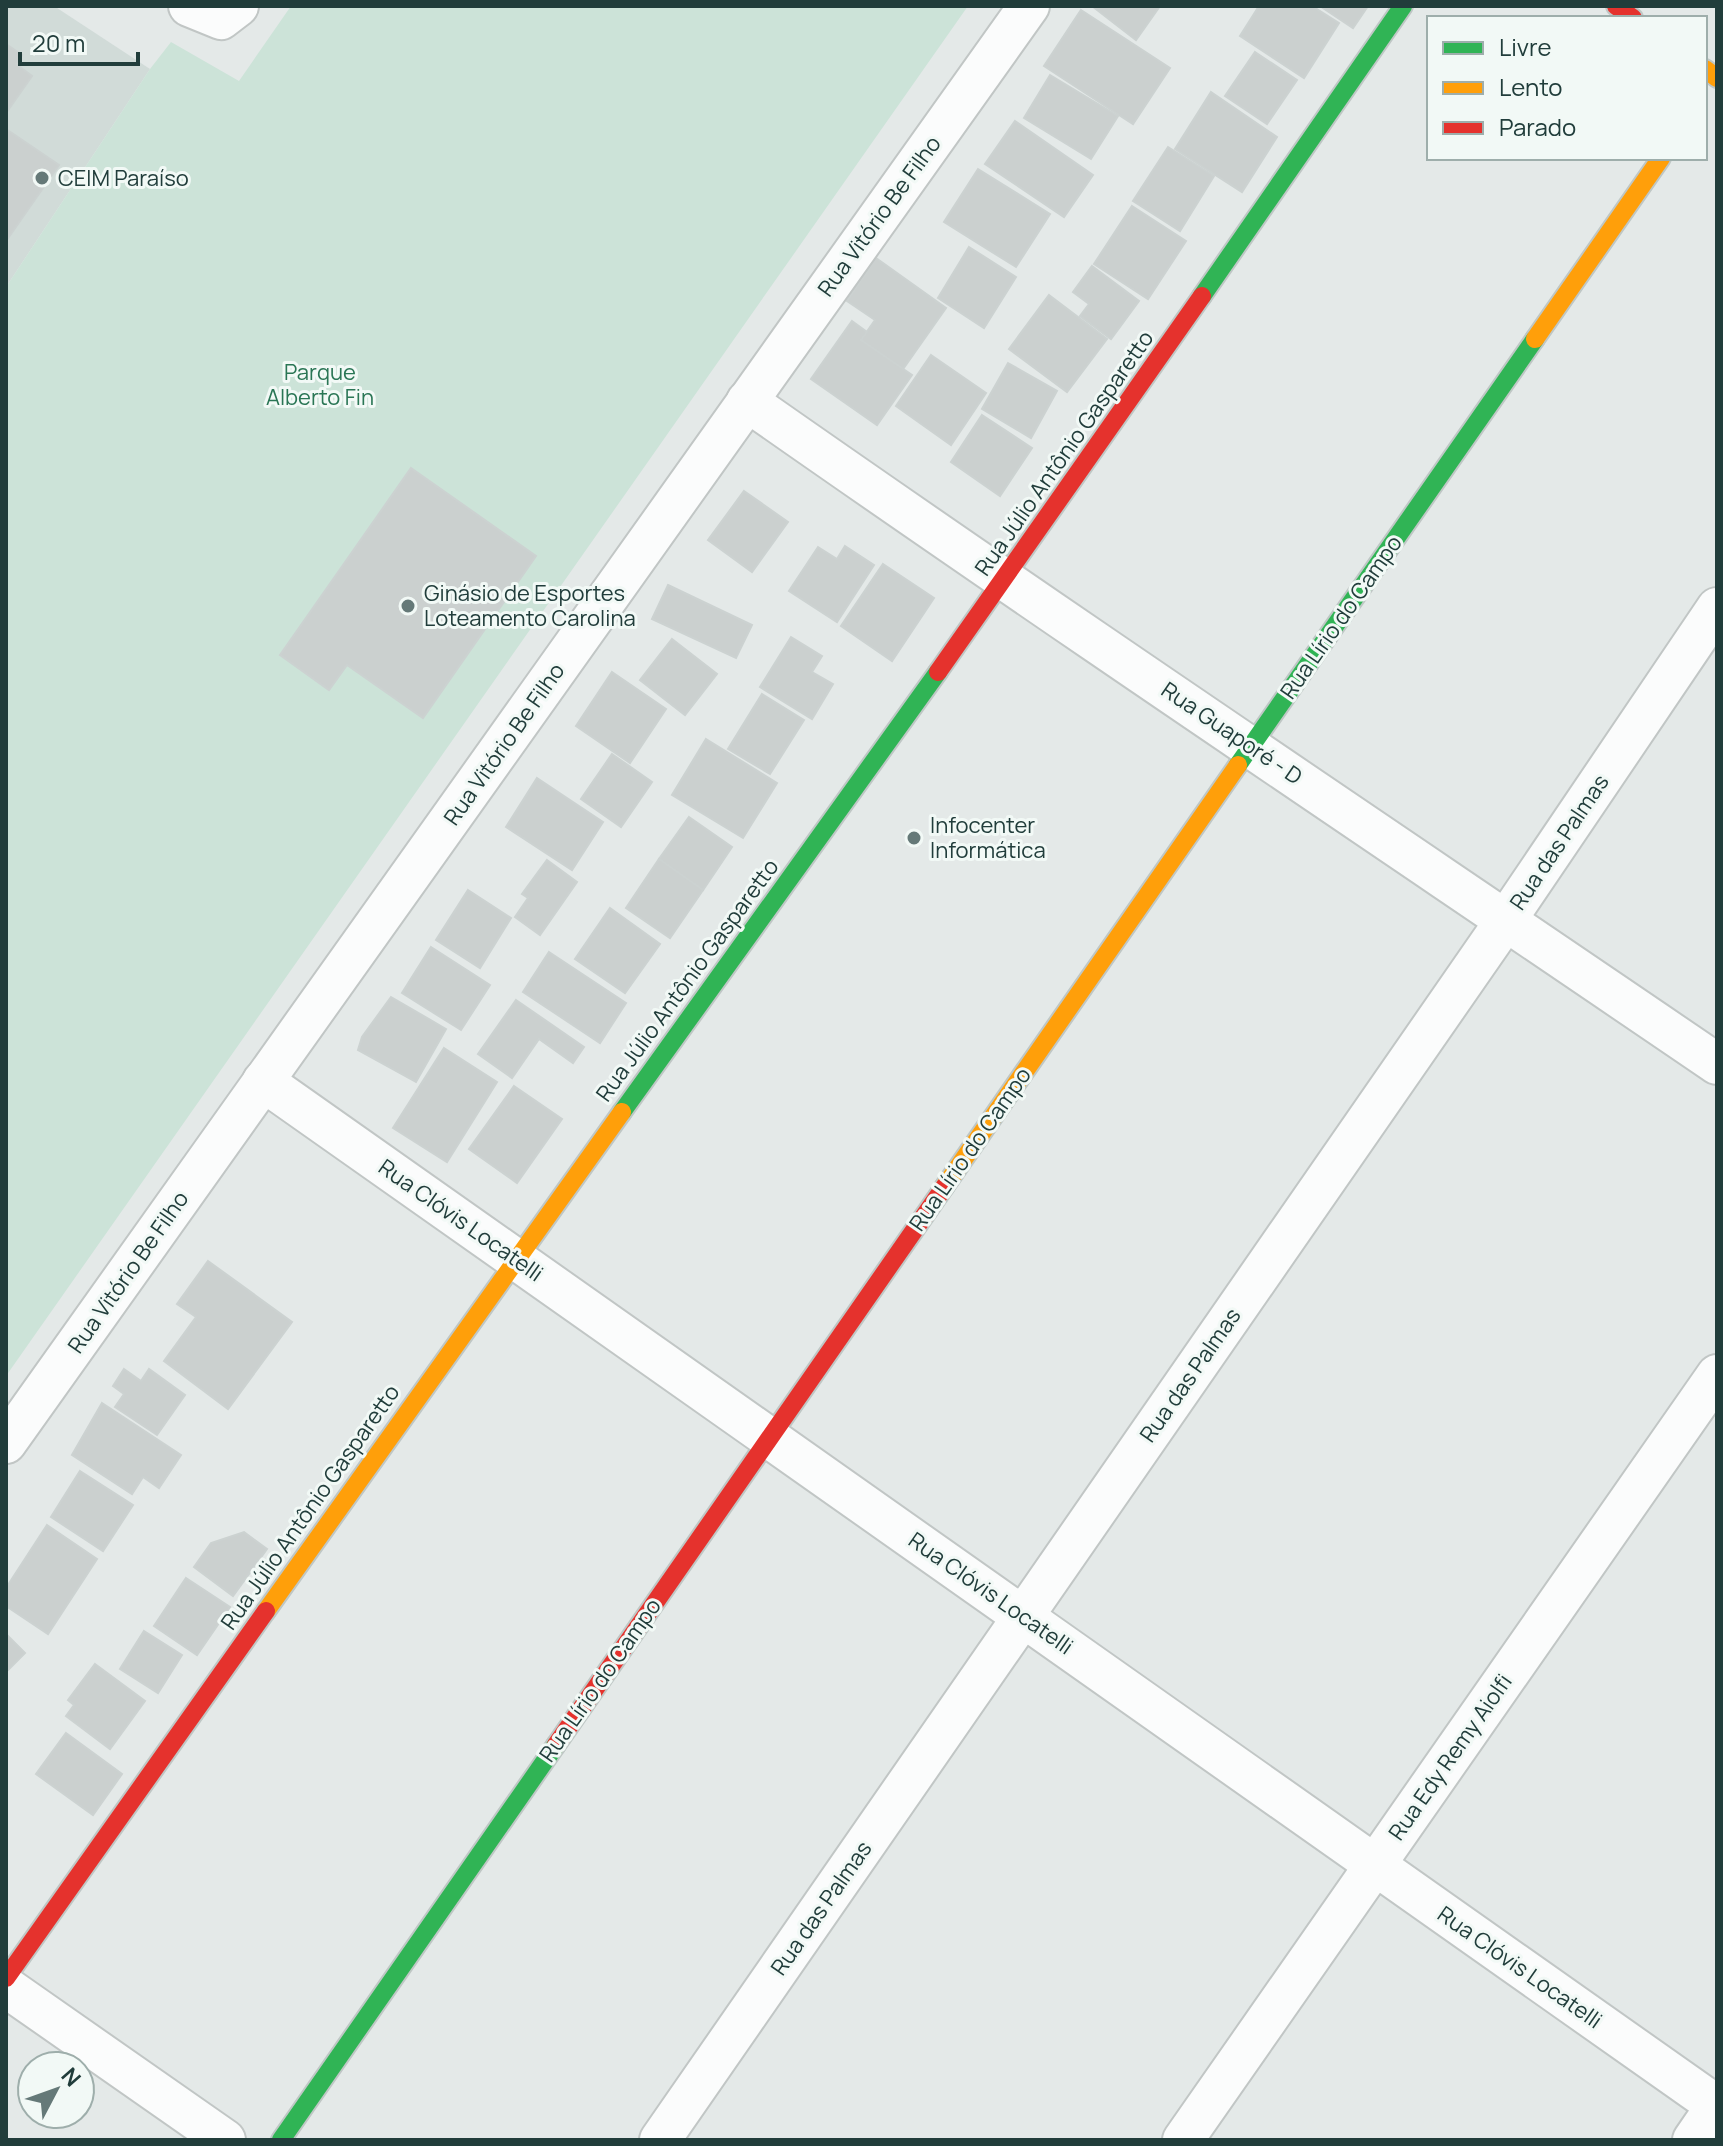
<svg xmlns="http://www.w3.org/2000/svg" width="1723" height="2146" font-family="Manrope,sans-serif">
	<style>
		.built { fill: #d1dbd8 }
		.green { fill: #cce3d8 }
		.building { fill: #cbd0cf; stroke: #ccd2d1; stroke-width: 2 }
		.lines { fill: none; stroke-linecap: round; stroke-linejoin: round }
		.street-casing { stroke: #c1c6c5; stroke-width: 44 }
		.fast-casing { stroke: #bfc7c5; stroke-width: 22 }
		.slow-casing { stroke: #bfc7c5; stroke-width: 22 }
		.jam-casing { stroke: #bfc7c5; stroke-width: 22 }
		.street { stroke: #fbfcfc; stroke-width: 40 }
		.fast { stroke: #30b455; stroke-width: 18 }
		.slow { stroke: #ff9f0a; stroke-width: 18 }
		.jam { stroke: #e5322d; stroke-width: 18 }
		.poi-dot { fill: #657978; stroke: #f2f9f6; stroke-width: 3 }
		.labels { text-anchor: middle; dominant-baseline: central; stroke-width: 6; stroke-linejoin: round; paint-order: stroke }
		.poi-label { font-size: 22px; fill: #213d3b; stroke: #f2f9f6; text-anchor: start }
		.street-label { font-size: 22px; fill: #213d3b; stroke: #f2f9f6 }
		.park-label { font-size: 22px; fill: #2a7655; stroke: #f2f9f6 }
	</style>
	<rect width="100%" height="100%" fill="#e4e9e8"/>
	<polygon class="built" points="6,6 54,6 150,69 6,287"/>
	<polygon class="green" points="291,6 968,6 6,1376 6,287 150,69 171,42 239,81"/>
	<g class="building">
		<polygon points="1092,6 1160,6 1136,40"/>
		<polygon points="1259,6 1312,6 1339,23 1304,78 1240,36"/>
		<polygon points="1320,6 1368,6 1353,28"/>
		<polygon points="1081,10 1170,68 1133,124 1044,66"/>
		<polygon points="6,44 22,55 16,64 32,76 6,113"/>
		<polygon points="1255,52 1297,80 1267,124 1225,96"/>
		<polygon points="1050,75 1118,116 1091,159 1024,118"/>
		<polygon points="1211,92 1277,137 1242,192 1175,149"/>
		<polygon points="1015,121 1093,175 1064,217 985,164"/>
		<polygon points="6,129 59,165 6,241"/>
		<polygon points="1168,147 1214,176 1180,231 1133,201"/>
		<polygon points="978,169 1050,214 1016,267 944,222"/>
		<polygon points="1132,206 1186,241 1148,299 1094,264"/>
		<polygon points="969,247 1016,277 984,328 938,298"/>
		<polygon points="876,258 946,308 903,369 861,340 875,320 847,301"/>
		<polygon points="1092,266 1139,301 1111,339 1080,316 1089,304 1073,292"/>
		<polygon points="1049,295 1107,339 1067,392 1009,349"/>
		<polygon points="852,321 867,332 861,340 912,375 877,425 811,379"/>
		<polygon points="931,355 986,393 951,445 896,406"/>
		<polygon points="1008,363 1057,391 1031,438 982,409"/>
		<polygon points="982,415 1032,448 1000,496 951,462"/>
		<polygon points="411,468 536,556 423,718 347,665 329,690 280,655"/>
		<polygon points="744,491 788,522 752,572 708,540"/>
		<polygon points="845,546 874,565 837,622 789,591 818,547 837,559"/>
		<polygon points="883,564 934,598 892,661 841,626"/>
		<polygon points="668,585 752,625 736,658 652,619"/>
		<polygon points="791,637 822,656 812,672 833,684 812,719 760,687"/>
		<polygon points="672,639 717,674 685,715 640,680"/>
		<polygon points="612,672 666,709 630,763 576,726"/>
		<polygon points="762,694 804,720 770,774 728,749"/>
		<polygon points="706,739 777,783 743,838 672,795"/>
		<polygon points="612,754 652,782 621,827 581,799"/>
		<polygon points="537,778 603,822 572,870 506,827"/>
		<polygon points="689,817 732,847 703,890 659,859"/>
		<polygon points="659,859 703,890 670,938 626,908"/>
		<polygon points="547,860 577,882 540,935 515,917 528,898 522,894"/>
		<polygon points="468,890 511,918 480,968 436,940"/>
		<polygon points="610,908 660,944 625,993 575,959"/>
		<polygon points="431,947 490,985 461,1030 402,993"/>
		<polygon points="549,952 626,1003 600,1043 523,992"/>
		<polygon points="391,997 446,1029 416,1082 358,1050 362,1037"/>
		<polygon points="516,1000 584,1047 573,1063 539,1039 512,1078 478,1054"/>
		<polygon points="444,1048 497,1082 447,1162 393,1128"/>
		<polygon points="514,1086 562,1119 517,1183 469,1149"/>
		<polygon points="208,1261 292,1322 228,1409 164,1361 196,1317 177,1304"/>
		<polygon points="124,1369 141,1381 149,1369 185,1395 157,1435 115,1407 124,1394 113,1386"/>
		<polygon points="102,1403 181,1455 159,1488 143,1477 132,1494 72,1455"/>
		<polygon points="80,1471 133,1505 103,1551 51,1517"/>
		<polygon points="47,1525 97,1559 48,1634 6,1606 6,1588"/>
		<polygon points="244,1532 267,1549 233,1596 194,1567 211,1543"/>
		<polygon points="186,1578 230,1607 197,1655 154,1626"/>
		<polygon points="144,1631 182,1655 158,1693 120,1669"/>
		<polygon points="6,1634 25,1653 6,1672"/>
		<polygon points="95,1664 145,1701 110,1749 66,1716 74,1705 68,1700"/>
		<polygon points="66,1733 122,1774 93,1815 36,1774"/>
	</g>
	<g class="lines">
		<defs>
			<g id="street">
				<polyline points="189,6 221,19 238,6"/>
				<path d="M747 401C1068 626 1394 844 1717 1064"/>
				<polyline points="263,1081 1717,2106"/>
				<polyline points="6,1443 1029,6"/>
				<polyline points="6,1987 225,2140"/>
				<polyline points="660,2140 1506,920 1717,608"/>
				<polyline points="1183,2140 1717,1375"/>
				<polyline points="1693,2140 1717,2105"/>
			</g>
			<g id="fast">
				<polyline points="1202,296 1403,6"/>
				<polyline points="1238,765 1535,339"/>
				<polyline points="622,1112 938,672"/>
				<polyline points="281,2140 556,1745"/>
			</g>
			<g id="slow">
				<polyline points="1705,69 1717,78"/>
				<polyline points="1535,339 1661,158"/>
				<polyline points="945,1186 1238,765"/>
				<polyline points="266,1611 622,1112"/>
			</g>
			<g id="jam">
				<polyline points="1616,6 1633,18"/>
				<polyline points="938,672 1202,296"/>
				<polyline points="556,1745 945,1186"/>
				<polyline points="6,1978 266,1611"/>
			</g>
		</defs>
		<use href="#street" class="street-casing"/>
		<use href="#fast" class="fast-casing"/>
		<use href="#slow" class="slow-casing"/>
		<use href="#jam" class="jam-casing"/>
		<use href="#street" class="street"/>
		<use href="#fast" class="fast"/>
		<use href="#slow" class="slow"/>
		<use href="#jam" class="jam"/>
	</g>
	<g class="poi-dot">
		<circle cx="42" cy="178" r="8"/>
		<circle cx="408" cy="606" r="8"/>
		<circle cx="914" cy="838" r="8"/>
	</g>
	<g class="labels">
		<g class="poi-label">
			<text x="58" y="178">CEIM Paraíso</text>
			<text x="424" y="593">Ginásio de Esportes<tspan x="424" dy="25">Loteamento Carolina</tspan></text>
			<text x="930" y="825">Infocenter<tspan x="930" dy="25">Informática</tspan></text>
		</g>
		<g class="street-label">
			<text transform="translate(879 216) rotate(-54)">Rua Vitório Be Filho</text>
			<text transform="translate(1064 453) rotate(-55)">Rua Júlio Antônio Gasparetto</text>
			<text transform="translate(1341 617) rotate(-55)">Rua Lírio do Campo</text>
			<text transform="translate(1232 733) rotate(34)">Rua Guaporé - D</text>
			<text transform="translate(504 744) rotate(-55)">Rua Vitório Be Filho</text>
			<text transform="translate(1559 842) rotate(-56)">Rua das Palmas</text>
			<text transform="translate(687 980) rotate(-54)">Rua Júlio Antônio Gasparetto</text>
			<text transform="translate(970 1149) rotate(-55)">Rua Lírio do Campo</text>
			<text transform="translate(461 1220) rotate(35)">Rua Clóvis Locatelli</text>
			<text transform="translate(128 1272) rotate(-55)">Rua Vitório Be Filho</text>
			<text transform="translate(1190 1375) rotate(-55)">Rua das Palmas</text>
			<text transform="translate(310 1507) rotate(-55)">Rua Júlio Antônio Gasparetto</text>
			<text transform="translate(991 1593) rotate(35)">Rua Clóvis Locatelli</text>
			<text transform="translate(600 1680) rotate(-55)">Rua Lírio do Campo</text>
			<text transform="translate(1450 1757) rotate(-55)">Rua Edy Remy Aiolfi</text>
			<text transform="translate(821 1908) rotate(-55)">Rua das Palmas</text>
			<text transform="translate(1520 1967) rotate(35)">Rua Clóvis Locatelli</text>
		</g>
		<g class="park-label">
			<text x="320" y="372">Parque<tspan x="320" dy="25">Alberto Fin</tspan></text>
		</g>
	</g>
	<rect width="1723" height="2146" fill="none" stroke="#213d3b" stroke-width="16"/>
	<rect x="1427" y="16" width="280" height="144" fill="#f2f9f6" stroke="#9eaeab" stroke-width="2"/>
	<rect x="1443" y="42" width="40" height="12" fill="#30b455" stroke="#9eaeab" stroke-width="2"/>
	<text x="1499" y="56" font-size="24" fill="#213d3b">Livre</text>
	<rect x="1443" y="82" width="40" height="12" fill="#ff9f0a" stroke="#9eaeab" stroke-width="2"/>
	<text x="1499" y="96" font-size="24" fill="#213d3b">Lento</text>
	<rect x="1443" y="122" width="40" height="12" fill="#e5322d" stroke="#9eaeab" stroke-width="2"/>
	<text x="1499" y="136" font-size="24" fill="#213d3b">Parado</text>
	<g transform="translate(56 2090) rotate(49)"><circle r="38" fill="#f2f9f6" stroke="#9eaeab" stroke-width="2"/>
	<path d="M0-6L14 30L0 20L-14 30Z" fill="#657978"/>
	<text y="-12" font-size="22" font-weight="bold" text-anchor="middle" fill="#213d3b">N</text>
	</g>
	<path d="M20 52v12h118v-12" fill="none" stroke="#213d3b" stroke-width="4"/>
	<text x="32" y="52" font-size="24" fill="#213d3b" stroke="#f2f9f6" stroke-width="6" paint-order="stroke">20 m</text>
</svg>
